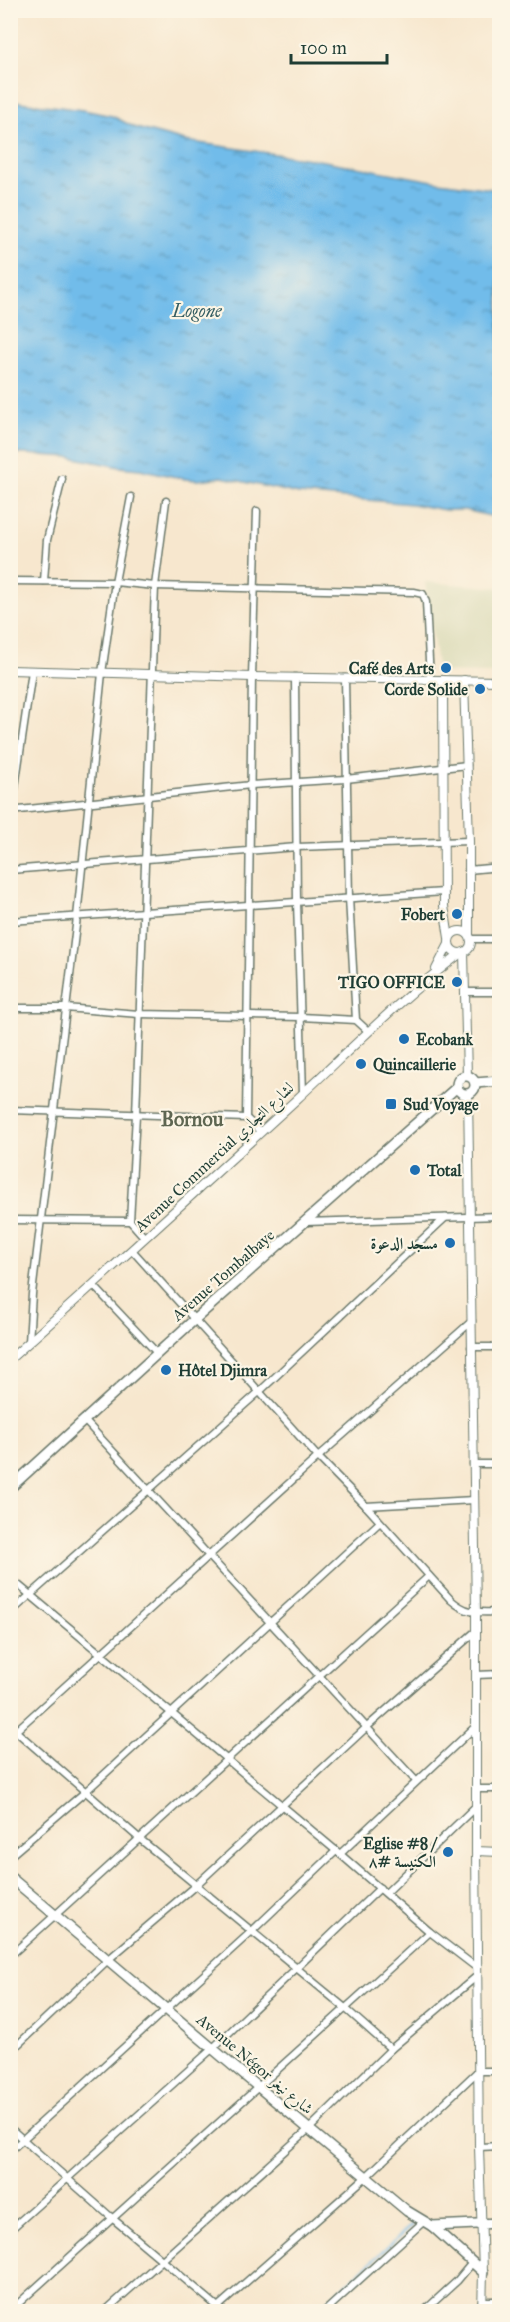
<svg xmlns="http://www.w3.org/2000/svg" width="510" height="2322" font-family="'IM FELL Great Primer',Amiri,serif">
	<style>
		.built { fill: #deddbb }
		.water { fill: url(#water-ripples); stroke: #487c8f; stroke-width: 1.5 }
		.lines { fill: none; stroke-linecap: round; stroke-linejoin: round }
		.stream { stroke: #71bcea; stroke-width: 2 }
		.minor-casing { stroke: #6b786a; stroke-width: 9 }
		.tertiary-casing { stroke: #6b786a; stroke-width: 10 }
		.secondary-casing { stroke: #6b786a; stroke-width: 12 }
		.minor { stroke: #fff; stroke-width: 6 }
		.tertiary { stroke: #fff; stroke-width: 8 }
		.secondary { stroke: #fff; stroke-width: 9 }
		.poi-dot { fill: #1f6fb2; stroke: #fcf5e5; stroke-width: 2 }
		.labels { text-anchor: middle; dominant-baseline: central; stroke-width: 4.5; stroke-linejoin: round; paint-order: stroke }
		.poi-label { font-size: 16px; font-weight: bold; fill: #1f3d34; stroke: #fcf5e5; text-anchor: end }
		.street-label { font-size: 16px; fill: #1f3d34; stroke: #fcf5e5 }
		.water-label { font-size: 18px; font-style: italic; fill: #345d62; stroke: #fcf5e5 }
		.quarter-label { font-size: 20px; font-weight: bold; fill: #5e6651; stroke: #fcf5e5 }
	</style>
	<defs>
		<pattern id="water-ripples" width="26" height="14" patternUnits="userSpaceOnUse" patternTransform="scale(1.5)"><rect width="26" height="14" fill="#71bcea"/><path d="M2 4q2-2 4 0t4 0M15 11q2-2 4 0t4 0" fill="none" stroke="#5c9abe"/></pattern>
	</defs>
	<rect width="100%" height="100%" fill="#fcf5e5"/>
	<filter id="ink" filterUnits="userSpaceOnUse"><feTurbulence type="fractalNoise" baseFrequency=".0167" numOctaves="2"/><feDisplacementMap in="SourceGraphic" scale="12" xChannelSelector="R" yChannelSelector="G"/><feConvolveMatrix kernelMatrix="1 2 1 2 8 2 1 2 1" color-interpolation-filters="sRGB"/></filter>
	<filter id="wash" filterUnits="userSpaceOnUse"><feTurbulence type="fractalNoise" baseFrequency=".008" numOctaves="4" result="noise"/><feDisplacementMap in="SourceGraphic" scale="24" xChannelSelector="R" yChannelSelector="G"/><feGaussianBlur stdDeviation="1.35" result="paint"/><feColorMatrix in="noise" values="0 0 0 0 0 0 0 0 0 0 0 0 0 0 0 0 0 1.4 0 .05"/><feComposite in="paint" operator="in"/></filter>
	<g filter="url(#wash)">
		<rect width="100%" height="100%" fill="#f7e7ce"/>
		<polygon class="built" points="425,582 499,588 499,673 438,672"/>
		<polygon class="water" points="11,101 83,110 112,116 136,128 185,141 324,161 438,182 499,190 499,518 465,510 445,510 412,504 299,494 222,477 198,480 185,479 140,469 120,467 70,457 11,453"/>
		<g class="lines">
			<polyline class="stream" points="316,2312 412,2225"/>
		</g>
	</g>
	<g filter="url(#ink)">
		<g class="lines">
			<defs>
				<g id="minor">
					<polyline points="10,581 115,582 155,586 414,592 423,594 426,602 430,680"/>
					<polyline points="44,581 47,540 62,479"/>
					<polyline points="295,677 297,902 303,1093"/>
					<polyline points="345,678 349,898 356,1020"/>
					<polyline points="10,811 251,785 346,779 467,765"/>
					<polyline points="10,821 32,671"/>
					<polyline points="10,870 297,847 469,841"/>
					<polyline points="468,870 500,867"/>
					<polyline points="10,921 444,892"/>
					<polyline points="471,939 500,939"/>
					<polyline points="466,992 500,992"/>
					<polyline points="10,1008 65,1008 139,1014 301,1017 356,1020 368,1031"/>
					<polyline points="10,1110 246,1118 261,1132"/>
					<polyline points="246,1118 252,677 257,511"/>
					<polyline points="10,1220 130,1221"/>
					<polyline points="305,1222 500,1216"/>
					<polyline points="145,1238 130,1221 136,1115 155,586 166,501"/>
					<path d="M132 1250 318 1457 366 1506 451 1600C468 1615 478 1612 500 1612"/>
					<polyline points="94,1286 157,1353"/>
					<polyline points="29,1342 32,1294 77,917 102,673 115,582 131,497"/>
					<polyline points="471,1347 500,1347"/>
					<polyline points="84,1420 416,1781"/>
					<polyline points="473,1464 500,1464"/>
					<polyline points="366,1506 474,1500"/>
					<polyline points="10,1578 340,1854 430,1932 477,1968"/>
					<polyline points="10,1613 259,1392 445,1218"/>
					<polyline points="476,1675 500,1674"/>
					<polyline points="10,1726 140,1839 345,2008 391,2049"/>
					<polyline points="10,1736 318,1457 472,1321"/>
					<polyline points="477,1789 500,1789"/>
					<polyline points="340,1854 476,1726"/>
					<polyline points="10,1856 85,1792 380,1522"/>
					<polyline points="386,1893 475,1807"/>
					<polyline points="10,1956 429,1576"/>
					<polyline points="10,2052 109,1959 196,1885 367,1727 476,1631"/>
					<polyline points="10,2128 112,2218 224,2312"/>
					<polyline points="479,2147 500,2146"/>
					<polyline points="10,2151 252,1931 336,1851"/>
					<polyline points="10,2230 212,2049 380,1888"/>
					<polyline points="482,2301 500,2301"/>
					<polyline points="10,2311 430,1932"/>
					<polyline points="104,2312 309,2129 391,2049 477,1976"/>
					<polyline points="212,2312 367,2176 478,2071 500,2071"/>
					<polyline points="324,2312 423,2222"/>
					<polyline points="423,2312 457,2281 472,2263"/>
				</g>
				<g id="tertiary">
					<polyline points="10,670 252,677 500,681"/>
					<polyline points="443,680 444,906 449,938"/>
					<polyline points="464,680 469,841 469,934"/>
					<circle cx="460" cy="942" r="11"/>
					<polyline points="464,952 467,1076"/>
					<polyline points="436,969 449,944"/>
					<polyline points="468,1094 476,1612 476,1851 479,2147 483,2272 482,2312"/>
					<path d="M10 1359C107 1273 202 1186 297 1099 351 1049 402 997 461 953"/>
					<polyline points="476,1851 500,1852"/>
				</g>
				<g id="secondary">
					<circle cx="466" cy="1085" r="9"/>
					<polyline points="475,1083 500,1081"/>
					<polyline points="10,1488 194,1320 457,1087"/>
					<polyline points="10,1877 232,2065 407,2211 432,2226 500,2223"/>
					<polyline points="432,2226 483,2272"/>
				</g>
			</defs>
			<use href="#minor" class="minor-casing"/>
			<use href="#tertiary" class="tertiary-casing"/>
			<use href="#secondary" class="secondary-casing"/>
			<use href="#minor" class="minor"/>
			<use href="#tertiary" class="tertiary"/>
			<use href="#secondary" class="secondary"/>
		</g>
	</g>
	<g class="poi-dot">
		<circle cx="446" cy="668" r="6"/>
		<circle cx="480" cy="689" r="6"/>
		<circle cx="457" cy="914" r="6"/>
		<circle cx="457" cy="982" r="6"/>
		<circle cx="404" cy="1039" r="6"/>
		<circle cx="361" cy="1064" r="6"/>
		<rect x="385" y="1098" width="12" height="12" rx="3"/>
		<circle cx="415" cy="1170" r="6"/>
		<circle cx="450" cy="1243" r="6"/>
		<circle cx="166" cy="1370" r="6"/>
		<circle cx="448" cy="1852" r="6"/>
	</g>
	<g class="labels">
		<g class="poi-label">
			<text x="434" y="668">Café des Arts</text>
			<text x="468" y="689">Corde Solide</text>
			<text x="445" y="914">Fobert</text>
			<text x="445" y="982">TIGO OFFICE</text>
			<text x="416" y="1039" text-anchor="start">Ecobank</text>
			<text x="373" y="1064" text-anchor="start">Quincaillerie</text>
			<text x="403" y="1104" text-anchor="start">Sud Voyage</text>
			<text x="427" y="1170" text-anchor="start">Total</text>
			<text x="438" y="1243">مسجد الدعوة</text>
			<text x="178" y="1370" text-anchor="start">Hôtel Djimra</text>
			<text x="436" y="1843">Eglise #8 /<tspan x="436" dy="18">الكنيسة #٨</tspan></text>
		</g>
		<g class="street-label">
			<text transform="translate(214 1157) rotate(-43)">Avenue Commercial لشارع التجاري</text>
			<text transform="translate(223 1275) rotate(-41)">Avenue Tombalbaye</text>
			<text transform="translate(255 2064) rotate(40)">Avenue Négor شارع نيغر</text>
		</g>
		<g class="water-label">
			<text x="197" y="311">Logone</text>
		</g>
		<g class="quarter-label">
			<text x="192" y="1119">Bornou</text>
		</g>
	</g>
	<rect width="510" height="2322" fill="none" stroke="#fcf5e5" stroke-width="36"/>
	<path d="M291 54v9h96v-9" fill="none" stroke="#1f3d34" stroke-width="3"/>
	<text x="300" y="54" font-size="18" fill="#1f3d34" stroke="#fcf5e5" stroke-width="4.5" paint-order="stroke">100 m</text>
</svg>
